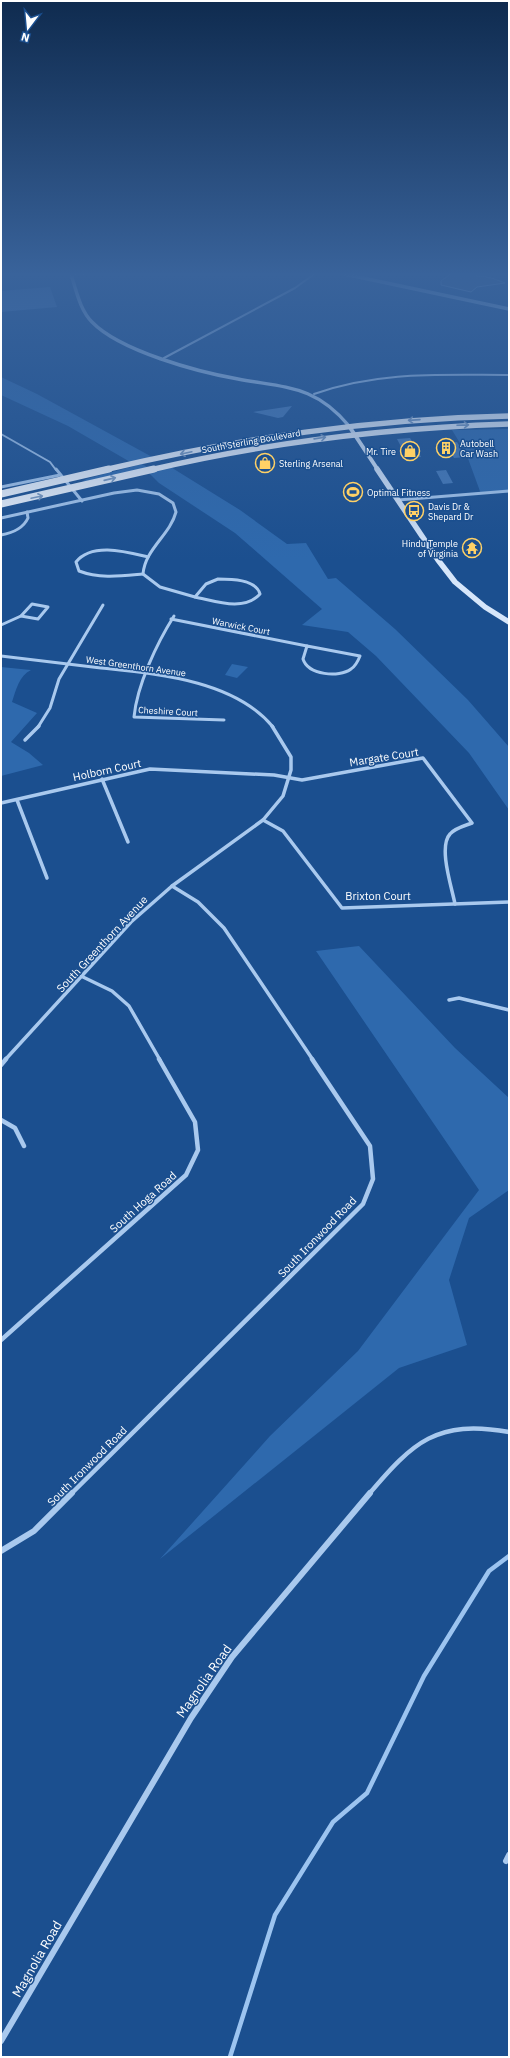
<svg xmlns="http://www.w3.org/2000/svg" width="510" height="2058" font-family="'IBM Plex Sans',sans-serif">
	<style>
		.green { fill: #2e69ad }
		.water { fill: #3c6290; stroke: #9cc4f0 }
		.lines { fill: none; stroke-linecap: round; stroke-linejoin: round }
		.stream { stroke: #9cc4f0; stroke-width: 4.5 }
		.building { fill: #4478b7 }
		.minor-far4 { stroke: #a9c9ee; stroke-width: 2 }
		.minor-far3 { stroke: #a9c9ee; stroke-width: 3 }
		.minor-far2 { stroke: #a9c9ee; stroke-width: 3.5 }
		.minor-far1 { stroke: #a9c9ee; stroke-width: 4.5 }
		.minor { stroke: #a9c9ee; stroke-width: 6 }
		.tertiary { stroke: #a9c9ee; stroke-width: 3.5 }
		.secondary-far1 { stroke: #d6e6fa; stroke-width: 4 }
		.secondary { stroke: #d6e6fa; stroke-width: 5.5 }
		.primary-far1 { stroke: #f0f6ff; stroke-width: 5.5 }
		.primary { stroke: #f0f6ff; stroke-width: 7 }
		.oneway { stroke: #7b9ac1 }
		.labels { text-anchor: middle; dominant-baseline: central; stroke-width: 3; stroke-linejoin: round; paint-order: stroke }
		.far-street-label { font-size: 9px; fill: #fff; stroke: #1b4f8f }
		.far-poi-label { font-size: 9px; fill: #fff; stroke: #1b4f8f; text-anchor: start }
		.street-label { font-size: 11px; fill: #fff; stroke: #1b4f8f }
		.near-street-label { font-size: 13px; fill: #fff; stroke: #1b4f8f }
	</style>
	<rect width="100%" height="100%" fill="#1b4f8f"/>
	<g class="green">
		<polygon points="1,377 37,394 154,458 132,463 68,426 1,395"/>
		<polygon points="509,429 509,491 481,494 466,453 452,430"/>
		<polygon points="142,464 149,468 82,482 86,479"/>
		<polygon points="169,466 240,510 287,544 306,543 328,579 336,578 395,629 468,700 509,747 509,810 469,753 376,656 348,632 302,625 322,609 235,533 159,483 147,471"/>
		<polygon points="232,664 248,667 237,678 225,675"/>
		<path d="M1 667 31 670C19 676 16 690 12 702L37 713 11 742 29 753 43 765 1 776Z"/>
		<polygon points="359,946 455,1048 509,1098 509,1190 469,1218 449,1280 467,1345 399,1368 160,1559 270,1436 358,1351 479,1190 316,951"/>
	</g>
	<polygon class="water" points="453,272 492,278 505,283 477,287 471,292 441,285 441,281"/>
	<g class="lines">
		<polyline class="stream" points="230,2057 275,1915 333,1822 367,1793 424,1676 489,1571 509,1556"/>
	</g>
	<g class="building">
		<polygon points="50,287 57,307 1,312 1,291"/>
		<polygon points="292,406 283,417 278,418 253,412"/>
		<polygon points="410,438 414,444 421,457 407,458 397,439"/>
		<polygon points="457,442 466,457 454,458 446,443"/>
		<polygon points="446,470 453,483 443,484 436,471"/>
	</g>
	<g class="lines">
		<g class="minor-far4">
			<polyline points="164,358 295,288 317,272"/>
			<path d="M314 394C379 371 441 375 509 375"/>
			<polyline points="1,434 50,462 56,470"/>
		</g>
		<g class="minor-far3">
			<polyline points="56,469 82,501"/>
			<polyline points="1,487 60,475"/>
			<polyline points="398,500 509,491"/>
			<path d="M1 518 114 493 137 490 159 494 173 503 176 512C170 535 145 549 143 574L160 587 195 597"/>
			<path d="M1 535C12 533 23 529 28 518L27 512"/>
			<path d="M143 574C121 576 100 579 79 571L76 562C92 542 127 552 148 557"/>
			<path d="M218 579C230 579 256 579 260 594 244 612 215 601 195 597L206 584Z"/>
			<polygon points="32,604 48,607 38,619 21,616"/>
			<path d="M174 616C157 643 137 685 134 717L224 720"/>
			<polyline points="171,619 307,646"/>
			<polyline points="1,625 21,616"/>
			<path d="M307 646 360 656C358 661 356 666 351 669 339 678 308 675 303 659Z"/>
			<path d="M1 656C34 660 68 664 101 668 157 674 234 680 273 727"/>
			<polyline points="38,727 50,708 59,679 103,605"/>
		</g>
		<g class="minor-far2">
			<polyline points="25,740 39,726"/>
			<polyline points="102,779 128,842"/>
			<polyline points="17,800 47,878"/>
			<path d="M1 803 150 769 274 775 302 780 423 758 472 823C464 826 455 828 450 834 438 847 452 888 455 904"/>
			<polyline points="263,820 283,831 342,908 509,902"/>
			<polyline points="172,886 198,902 224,928 313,1060"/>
			<polyline points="83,977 112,991 129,1006 160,1060"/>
			<polyline points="449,1000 459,998 509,1010"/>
			<polyline points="5,1060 131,922 172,886 263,820 283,796 291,770 291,757 272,726"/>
		</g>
		<g class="minor-far1">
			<polyline points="1,1065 6,1059"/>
			<polyline points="1,1120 15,1128 24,1146"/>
			<polyline points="1,1340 186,1175 198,1150 195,1122 159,1059"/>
			<polyline points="71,1494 363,1204 373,1179 370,1146 312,1059"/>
			<path d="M369 1494C413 1442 437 1419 509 1432"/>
		</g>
		<g class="minor">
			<polyline points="1,1551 34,1531 72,1493"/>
			<polyline points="506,1861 509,1855"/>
			<polyline points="1,2041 191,1718 232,1657 370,1493"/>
		</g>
		<g class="tertiary">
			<path d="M70 272C76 288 79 309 92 322 120 351 198 372 238 379 286 388 315 385 349 426"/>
			<polyline points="335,272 509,309"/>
			<polyline points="71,274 103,272"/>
		</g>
		<polyline class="secondary-far1" points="349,426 378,470"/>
		<polyline class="secondary" points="377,469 438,560 455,582 485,607 509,622"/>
		<g class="primary-far1">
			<path d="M104 470C241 438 369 419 509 416"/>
			<path d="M150 470C269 442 387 428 509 424"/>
		</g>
		<g class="primary">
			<polyline points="1,494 109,469"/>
			<polyline points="1,504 154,469"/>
		</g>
	</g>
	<defs><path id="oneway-shaft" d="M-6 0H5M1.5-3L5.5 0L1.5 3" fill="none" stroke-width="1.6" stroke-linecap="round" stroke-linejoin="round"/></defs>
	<g class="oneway">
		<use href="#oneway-shaft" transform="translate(414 420) rotate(176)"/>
		<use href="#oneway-shaft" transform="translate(463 425) rotate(-2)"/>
		<use href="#oneway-shaft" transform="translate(320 438) rotate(-8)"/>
		<use href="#oneway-shaft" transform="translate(186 453) rotate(168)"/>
		<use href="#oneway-shaft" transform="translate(110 479) rotate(-13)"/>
		<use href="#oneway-shaft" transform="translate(37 497) rotate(-12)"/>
	</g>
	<linearGradient id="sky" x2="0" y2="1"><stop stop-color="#0f2b4f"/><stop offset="0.49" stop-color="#39639b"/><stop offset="1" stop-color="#39639b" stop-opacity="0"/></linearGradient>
	<rect width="510" height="560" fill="url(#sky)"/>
	<defs>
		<symbol id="building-ring" viewBox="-11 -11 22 22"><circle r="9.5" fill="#1b4f8f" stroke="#ffd166" stroke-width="1.5"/><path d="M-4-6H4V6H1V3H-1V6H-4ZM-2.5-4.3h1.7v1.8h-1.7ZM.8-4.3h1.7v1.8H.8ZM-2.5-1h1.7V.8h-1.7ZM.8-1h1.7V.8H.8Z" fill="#ffd166"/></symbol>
		<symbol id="shop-ring" viewBox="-11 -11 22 22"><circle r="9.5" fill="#1b4f8f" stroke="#ffd166" stroke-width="1.5"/><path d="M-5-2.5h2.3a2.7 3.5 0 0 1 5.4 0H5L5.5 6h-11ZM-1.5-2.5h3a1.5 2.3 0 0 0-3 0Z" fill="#ffd166"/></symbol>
		<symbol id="stadium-ring" viewBox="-11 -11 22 22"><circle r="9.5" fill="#1b4f8f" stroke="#ffd166" stroke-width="1.5"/><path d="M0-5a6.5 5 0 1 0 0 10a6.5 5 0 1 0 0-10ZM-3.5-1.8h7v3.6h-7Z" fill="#ffd166"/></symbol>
		<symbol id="bus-ring" viewBox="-11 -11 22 22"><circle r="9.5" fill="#1b4f8f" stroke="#ffd166" stroke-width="1.5"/><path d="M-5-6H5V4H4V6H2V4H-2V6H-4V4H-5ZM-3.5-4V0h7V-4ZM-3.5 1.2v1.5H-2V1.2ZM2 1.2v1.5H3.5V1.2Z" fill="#ffd166"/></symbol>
		<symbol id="temple-ring" viewBox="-11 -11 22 22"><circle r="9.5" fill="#1b4f8f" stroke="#ffd166" stroke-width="1.5"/><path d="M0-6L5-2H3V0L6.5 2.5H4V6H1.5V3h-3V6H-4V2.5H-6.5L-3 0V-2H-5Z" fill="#ffd166"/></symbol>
	</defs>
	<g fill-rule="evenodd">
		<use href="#building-ring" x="435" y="437" width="22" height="22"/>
		<use href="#shop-ring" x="399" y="440" width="22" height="22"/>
		<use href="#shop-ring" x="254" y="452" width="22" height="22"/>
		<use href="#stadium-ring" x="342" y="481" width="22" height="22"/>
		<use href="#bus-ring" x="403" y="500" width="22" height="22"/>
		<use href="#temple-ring" x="461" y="537" width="22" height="22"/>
	</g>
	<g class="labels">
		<g class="far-street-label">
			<text transform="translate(251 441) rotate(-10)">South Sterling Boulevard</text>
			<text transform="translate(241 626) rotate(11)">Warwick Court</text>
			<text transform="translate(136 666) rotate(8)">West Greenthorn Avenue</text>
			<text transform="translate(168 711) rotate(3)">Cheshire Court</text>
		</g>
		<g class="far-poi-label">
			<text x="460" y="443">Autobell<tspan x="460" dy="10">Car Wash</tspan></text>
			<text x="396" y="451" text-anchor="end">Mr. Tire</text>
			<text x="279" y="463">Sterling Arsenal</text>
			<text x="367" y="492">Optimal Fitness</text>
			<text x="428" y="506">Davis Dr &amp;<tspan x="428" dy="10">Shepard Dr</tspan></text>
			<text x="458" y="543" text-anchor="end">Hindu Temple<tspan x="458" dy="10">of Virginia</tspan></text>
		</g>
		<g class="street-label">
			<text transform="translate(384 757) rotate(-9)">Margate Court</text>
			<text transform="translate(107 770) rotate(-12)">Holborn Court</text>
			<text x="378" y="896">Brixton Court</text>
			<text transform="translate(102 944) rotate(-47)">South Greenthorn Avenue</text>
			<text transform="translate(143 1202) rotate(-42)">South Hoga Road</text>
			<text transform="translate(317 1237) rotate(-46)">South Ironwood Road</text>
			<text transform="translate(87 1466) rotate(-45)">South Ironwood Road</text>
		</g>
		<g class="near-street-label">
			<text transform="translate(204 1681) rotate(-55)">Magnolia Road</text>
			<text transform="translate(37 1959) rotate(-60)">Magnolia Road</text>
		</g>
	</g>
	<rect width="510" height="2058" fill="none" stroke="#ffffff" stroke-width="4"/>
	<g transform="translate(28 28) rotate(196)" stroke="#1b4f8f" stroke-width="3" paint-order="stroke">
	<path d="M0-3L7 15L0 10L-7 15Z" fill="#ffffff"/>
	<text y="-6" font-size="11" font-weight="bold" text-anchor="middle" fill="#ffffff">N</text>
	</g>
</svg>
